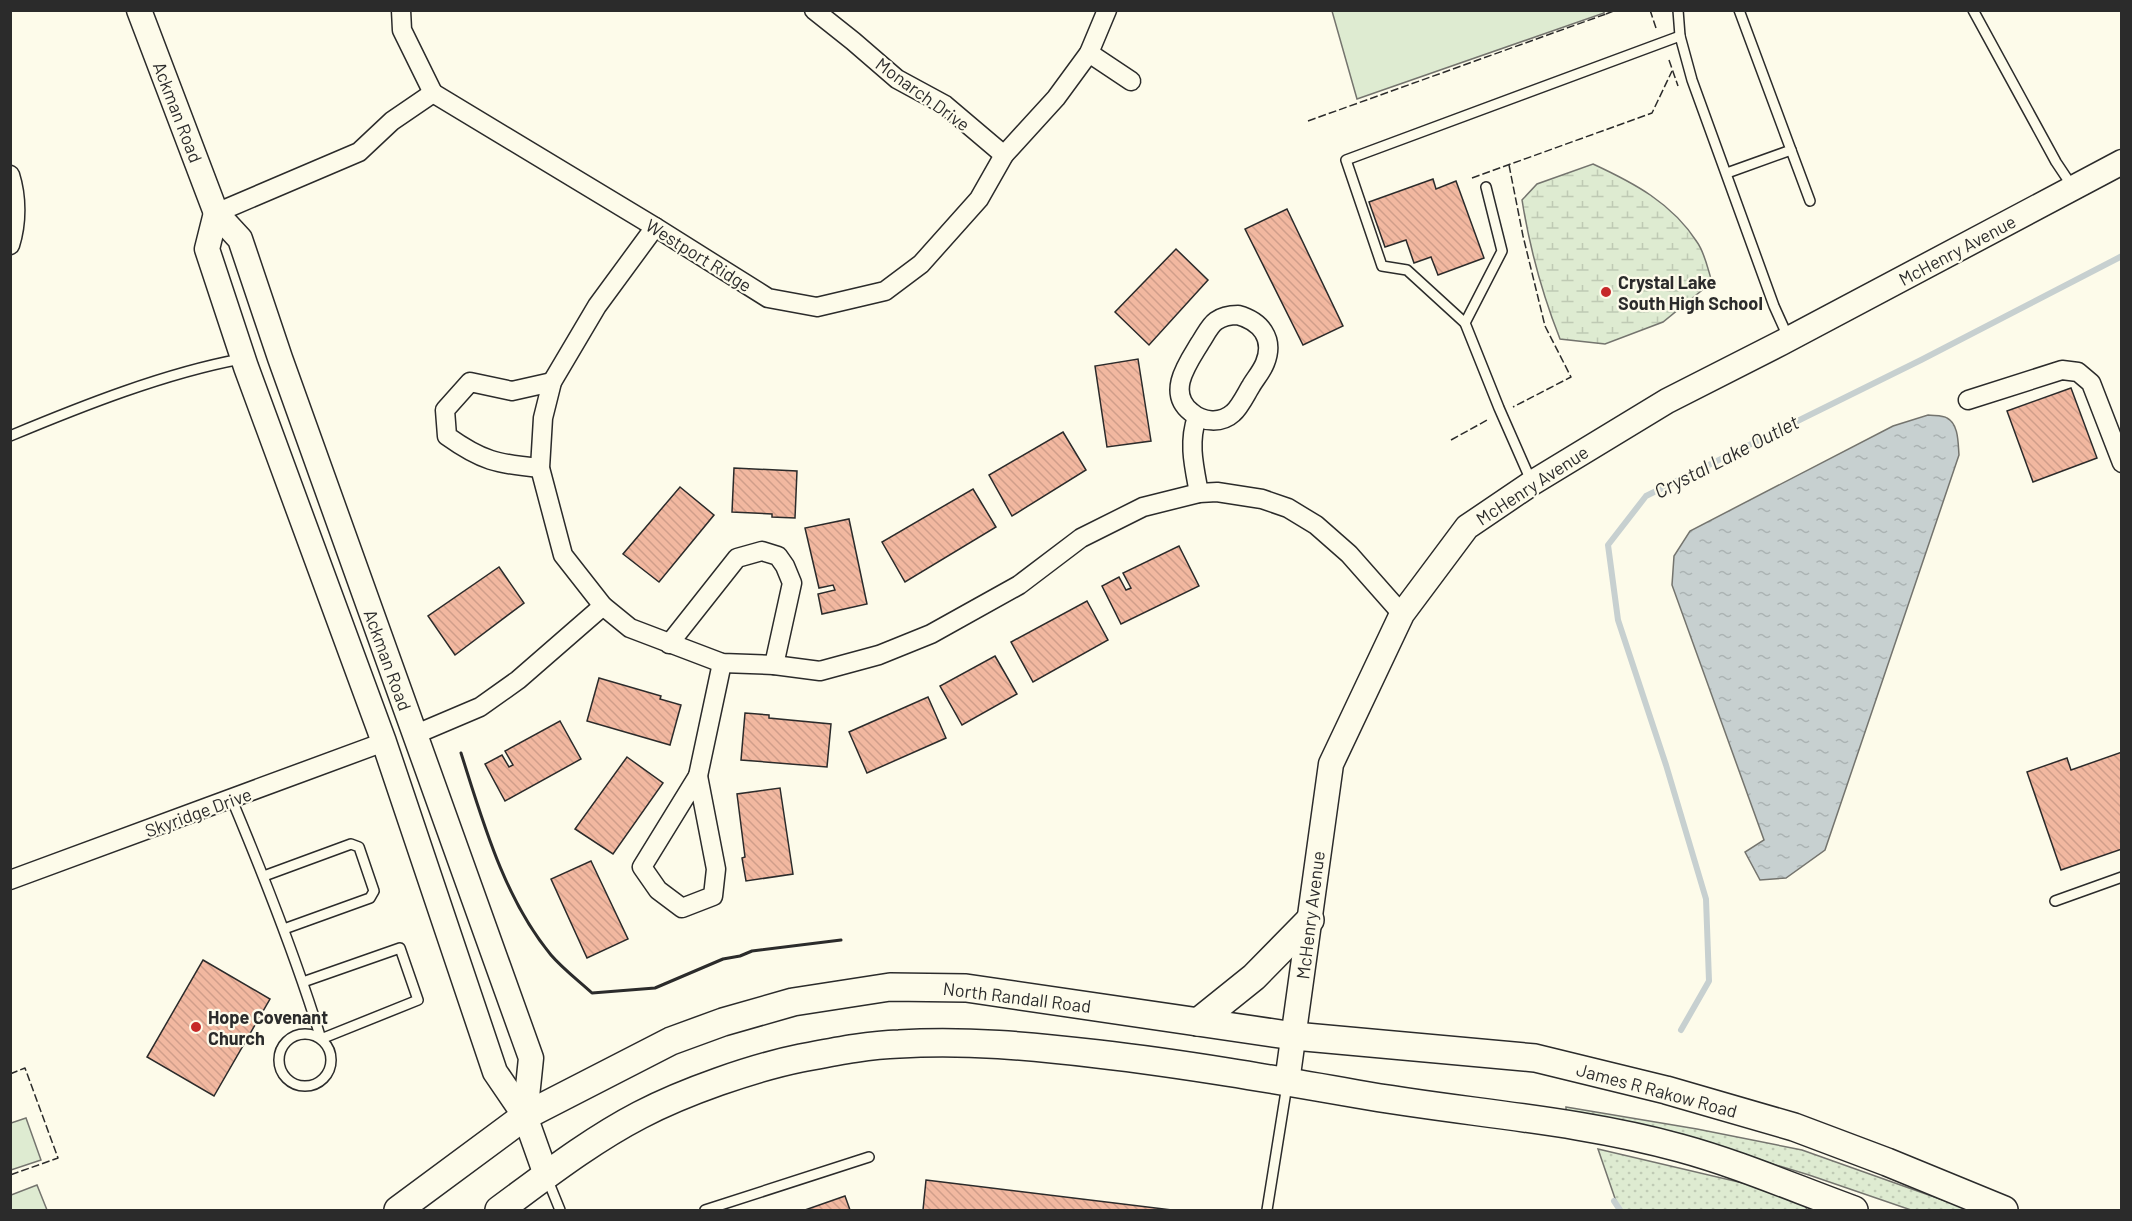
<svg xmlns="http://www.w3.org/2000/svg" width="2132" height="1221" font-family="Barlow,sans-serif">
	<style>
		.green { fill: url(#green-dots); stroke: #74746e; stroke-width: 1.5 }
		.wetland { fill: url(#wetland-marsh); stroke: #74746e; stroke-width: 1.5 }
		.pitch { fill: #deebd1; stroke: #74746e; stroke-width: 1.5 }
		.water { fill: url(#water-ripples); stroke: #74746e; stroke-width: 1.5 }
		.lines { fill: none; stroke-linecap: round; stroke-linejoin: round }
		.stream { stroke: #c7d0d0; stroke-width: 6 }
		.building { fill: url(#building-back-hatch); stroke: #2b2b2b; stroke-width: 1.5 }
		.lane-casing { stroke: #2b2b2b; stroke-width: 12 }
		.street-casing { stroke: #2b2b2b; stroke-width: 21 }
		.secondary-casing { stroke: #2b2b2b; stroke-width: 27 }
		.primary-casing { stroke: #2b2b2b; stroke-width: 30 }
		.lane { stroke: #fdfbea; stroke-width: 9 }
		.street { stroke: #fdfbea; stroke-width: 18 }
		.secondary { stroke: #fdfbea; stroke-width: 24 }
		.primary { stroke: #fdfbea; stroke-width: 27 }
		.fence { stroke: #2b2b2b; stroke-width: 1.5; stroke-dasharray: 8 3; stroke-linecap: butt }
		.wall { stroke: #2b2b2b; stroke-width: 3 }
		.poi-dot { fill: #c62828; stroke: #fdfbea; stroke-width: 2 }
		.labels { text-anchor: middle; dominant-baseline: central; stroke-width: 4.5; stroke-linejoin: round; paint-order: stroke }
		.street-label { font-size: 18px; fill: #2b2b2b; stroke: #fdfbea }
		.poi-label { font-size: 18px; font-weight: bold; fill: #2b2b2b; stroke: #fdfbea; text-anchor: start }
		.water-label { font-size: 20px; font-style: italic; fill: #2b2b2b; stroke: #fdfbea }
	</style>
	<defs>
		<pattern id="green-dots" width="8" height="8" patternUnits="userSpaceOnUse" patternTransform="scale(1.5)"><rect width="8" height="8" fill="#deebd1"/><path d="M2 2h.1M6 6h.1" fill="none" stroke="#bfcab4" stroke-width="1.8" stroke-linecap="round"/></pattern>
		<pattern id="wetland-marsh" width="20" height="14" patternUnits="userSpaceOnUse" patternTransform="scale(1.5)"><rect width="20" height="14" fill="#deebd1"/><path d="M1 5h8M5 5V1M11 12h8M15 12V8" fill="none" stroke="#bfcab4"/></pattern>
		<pattern id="water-ripples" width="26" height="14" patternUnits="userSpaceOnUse" patternTransform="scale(1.5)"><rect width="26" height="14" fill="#c7d0d0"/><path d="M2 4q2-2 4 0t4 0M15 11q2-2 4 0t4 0" fill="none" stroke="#abb3b3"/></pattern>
		<pattern id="building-back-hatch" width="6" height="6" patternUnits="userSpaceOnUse" patternTransform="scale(1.5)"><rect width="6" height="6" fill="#f2b8a0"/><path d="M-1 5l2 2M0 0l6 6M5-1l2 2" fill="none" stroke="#d09e8a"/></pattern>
	</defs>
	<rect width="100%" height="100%" fill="#fdfbea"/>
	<g class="green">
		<polygon points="1566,1107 1697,1129 1802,1150 1971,1210 1911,1210 1809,1175 1730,1151 1566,1112"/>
		<polygon points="1598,1149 1802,1197 1807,1210 1619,1210"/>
	</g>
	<path class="wetland" d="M1593 164C1634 183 1672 203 1697 242 1705 253 1708 270 1712 282L1663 322 1605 344 1560 339C1541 291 1530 250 1522 200L1537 184Z"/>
	<g class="pitch">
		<polygon points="1604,11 1604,13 1357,99 1332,11"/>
		<polygon points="26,1118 41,1160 11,1170 11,1123"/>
		<polygon points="37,1185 47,1210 11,1210 11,1195"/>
	</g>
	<path class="water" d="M1928 415C1933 416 1943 415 1947 418 1959 424 1958 444 1959 455L1825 850 1786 878 1760 880 1745 852 1764 840 1672 585 1674 556 1690 531 1893 426Z"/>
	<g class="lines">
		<g class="stream">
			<polyline points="1681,1030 1709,981 1706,899 1666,765 1618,620 1608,545 1646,496 1921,360 2122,256"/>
			<polyline points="1614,1201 1620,1210"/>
		</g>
	</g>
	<g class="building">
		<polygon points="1433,179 1436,189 1456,181 1484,258 1438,275 1431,257 1414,263 1406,240 1385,247 1369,202"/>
		<polygon points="1287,209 1343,326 1303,345 1245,229"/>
		<polygon points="1176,249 1208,280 1149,345 1115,312"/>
		<polygon points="1138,359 1151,441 1107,447 1095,366"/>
		<polygon points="2071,388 2097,458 2033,482 2007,411"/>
		<polygon points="1063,432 1086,470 1012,516 989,475"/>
		<polygon points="734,468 797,471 795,518 772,517 772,514 732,512"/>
		<polygon points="680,487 714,515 659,582 623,554"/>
		<polygon points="973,489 996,527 905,582 882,542"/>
		<polygon points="849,519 867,604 822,614 818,594 835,590 833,585 819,588 805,528"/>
		<polygon points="1179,546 1199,586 1121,624 1102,586 1119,577 1126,590 1131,588 1123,573"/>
		<polygon points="499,567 524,603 455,655 428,616"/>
		<polygon points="1087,601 1108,640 1033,682 1011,642"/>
		<polygon points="995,656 1017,694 962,725 940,686"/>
		<polygon points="599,678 661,696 660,699 681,705 670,745 587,721"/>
		<polygon points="928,697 946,738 867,773 849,732"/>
		<polygon points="745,713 769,715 769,718 831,724 827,767 741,760"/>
		<polygon points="560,721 581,759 505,801 485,764 502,755 509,767 513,765 505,751"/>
		<polygon points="2122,752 2122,849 2061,870 2027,772 2067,758 2071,770"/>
		<polygon points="627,757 663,783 613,854 575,829"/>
		<polygon points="780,788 793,874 746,881 742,858 745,857 737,794"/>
		<polygon points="591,861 628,939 587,958 551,879"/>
		<polygon points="203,960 270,999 214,1096 147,1057"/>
		<polygon points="926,1180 1172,1210 923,1210"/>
		<polygon points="845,1196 850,1210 805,1210"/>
	</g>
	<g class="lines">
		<defs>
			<g id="lane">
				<polyline points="1678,10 1680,36 1692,80 1774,306 1788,337"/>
				<polyline points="1973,10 2056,162 2072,186"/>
				<polyline points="1791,150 1810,201"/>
				<polyline points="1727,173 1791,150 1739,10"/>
				<polyline points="1486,187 1502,251 1465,323 1499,408 1532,483"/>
				<polyline points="1465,323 1407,270 1382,266 1346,160 1680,36"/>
				<path d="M10 436C82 406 165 373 241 359"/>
				<path d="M232 800C265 879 296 957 321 1039L418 1000 400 948 303 982"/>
				<polyline points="264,876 351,844 359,847 374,891 370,898 284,929"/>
				<polyline points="2055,901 2122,877"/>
				<circle cx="305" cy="1060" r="26"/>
				<polyline points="547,1178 560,1210"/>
				<polyline points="705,1210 869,1157"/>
				<polyline points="1267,1210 1287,1085"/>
			</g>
			<g id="street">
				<polyline points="401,10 402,30 433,93"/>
				<polyline points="814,10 853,41 897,79 945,105 1004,155"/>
				<polyline points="1089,53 1131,81"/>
				<polyline points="433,93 655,227 768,298 817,307 885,291 921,264 979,199 1004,155 1056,98 1089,53 1107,10"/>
				<path d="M10 175C17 197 17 223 10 245"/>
				<polyline points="216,213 359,152 392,121 433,93"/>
				<polyline points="655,227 597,306 552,382 543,418 540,468 563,555 603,606 630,628 722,663 774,665 820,671 879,655 931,634 1019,585 1081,538 1143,507 1199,493 1217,492 1262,499 1288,508 1316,525 1349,554 1402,614"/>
				<path d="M1238 315C1260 321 1275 338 1265 363 1262 371 1255 379 1251 386 1246 394 1240 407 1233 413 1221 424 1202 422 1191 412 1166 392 1188 363 1200 343 1205 336 1209 326 1216 321 1223 316 1230 315 1238 315Z"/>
				<polyline points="1968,400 2062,370 2078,372 2091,383 2122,463"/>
				<path d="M1197 417C1188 443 1194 466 1199 493"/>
				<path d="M540 468C497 464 482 461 447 436L445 410 470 382 512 391 552 382"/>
				<polyline points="669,644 737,558 762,551 778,556 785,566 792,583 774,665"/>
				<polyline points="414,735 480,707 518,680 603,606"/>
				<polygon points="698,776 716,869 713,896 682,908 658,890 642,867"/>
				<polyline points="698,776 722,663"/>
				<polyline points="10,880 384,742"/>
			</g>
			<g id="secondary">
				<polyline points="139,10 216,213 240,239 280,358 531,1058 525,1116"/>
				<polyline points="216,213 207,249 246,367 384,742 495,1072 525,1116 546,1175"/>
				<polyline points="1287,1082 1331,764 1402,614 1467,527 1532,483 1667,401 1781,343 2122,162"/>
			</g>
			<g id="primary">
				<polyline points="1198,1022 1254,977 1310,920"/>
				<polyline points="398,1210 525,1116 671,1041 723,1022 793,1002 890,987 966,988 1294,1036 1535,1058 1666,1090 1794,1127 1887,1162 2004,1210"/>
				<path d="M499 1210C544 1177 590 1141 640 1115 684 1092 752 1068 801 1058 833 1052 867 1045 899 1044 966 1040 1031 1046 1098 1054 1185 1064 1271 1079 1357 1094 1464 1113 1575 1119 1680 1148 1739 1164 1796 1189 1854 1210"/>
			</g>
		</defs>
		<use href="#lane" class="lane-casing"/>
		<use href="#street" class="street-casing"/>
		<use href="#secondary" class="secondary-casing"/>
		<use href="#primary" class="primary-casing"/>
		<use href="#lane" class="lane"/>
		<use href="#street" class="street"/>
		<use href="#secondary" class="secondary"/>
		<use href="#primary" class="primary"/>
		<g class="fence">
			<polyline points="1650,10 1656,28"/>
			<polyline points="1606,14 1616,10"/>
			<polyline points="1669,60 1678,86"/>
			<polyline points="1308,121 1606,14 1606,10"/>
			<polyline points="1509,165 1523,236 1545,326 1571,377 1513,407"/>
			<polyline points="1472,178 1652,113 1672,71"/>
			<polyline points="1451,440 1489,419"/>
			<polyline points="10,1074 25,1068 58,1158 10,1175"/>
		</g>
		<path class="wall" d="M461 753C483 822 504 898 551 955 563 969 579 981 592 993L655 988 723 959 740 956 752 951 841 940"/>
	</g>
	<g class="poi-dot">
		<circle cx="1606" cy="292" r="6"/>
		<circle cx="196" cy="1027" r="6"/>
	</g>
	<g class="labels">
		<g class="street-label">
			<text transform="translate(923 94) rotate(36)">Monarch Drive</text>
			<text transform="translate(178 112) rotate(69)">Ackman Road</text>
			<text transform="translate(1957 250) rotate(-28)">McHenry Avenue</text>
			<text transform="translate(699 255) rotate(32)">Westport Ridge</text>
			<text transform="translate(1532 485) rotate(-33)">McHenry Avenue</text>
			<text transform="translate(388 660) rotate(70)">Ackman Road</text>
			<text transform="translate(198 812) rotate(-20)">Skyridge Drive</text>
			<text transform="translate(1310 915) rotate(-83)">McHenry Avenue</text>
			<text transform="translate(1017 997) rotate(7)">North Randall Road</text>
			<text transform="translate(1657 1090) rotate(15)">James R Rakow Road</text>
		</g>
		<g class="poi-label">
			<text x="1618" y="282">Crystal Lake<tspan x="1618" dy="21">South High School</tspan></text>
			<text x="208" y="1017">Hope Covenant<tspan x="208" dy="21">Church</tspan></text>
		</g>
		<g class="water-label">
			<text transform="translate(1726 456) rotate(-27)">Crystal Lake Outlet</text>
		</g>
	</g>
	<rect width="2132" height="1221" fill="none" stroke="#2b2b2b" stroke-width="24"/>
</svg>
